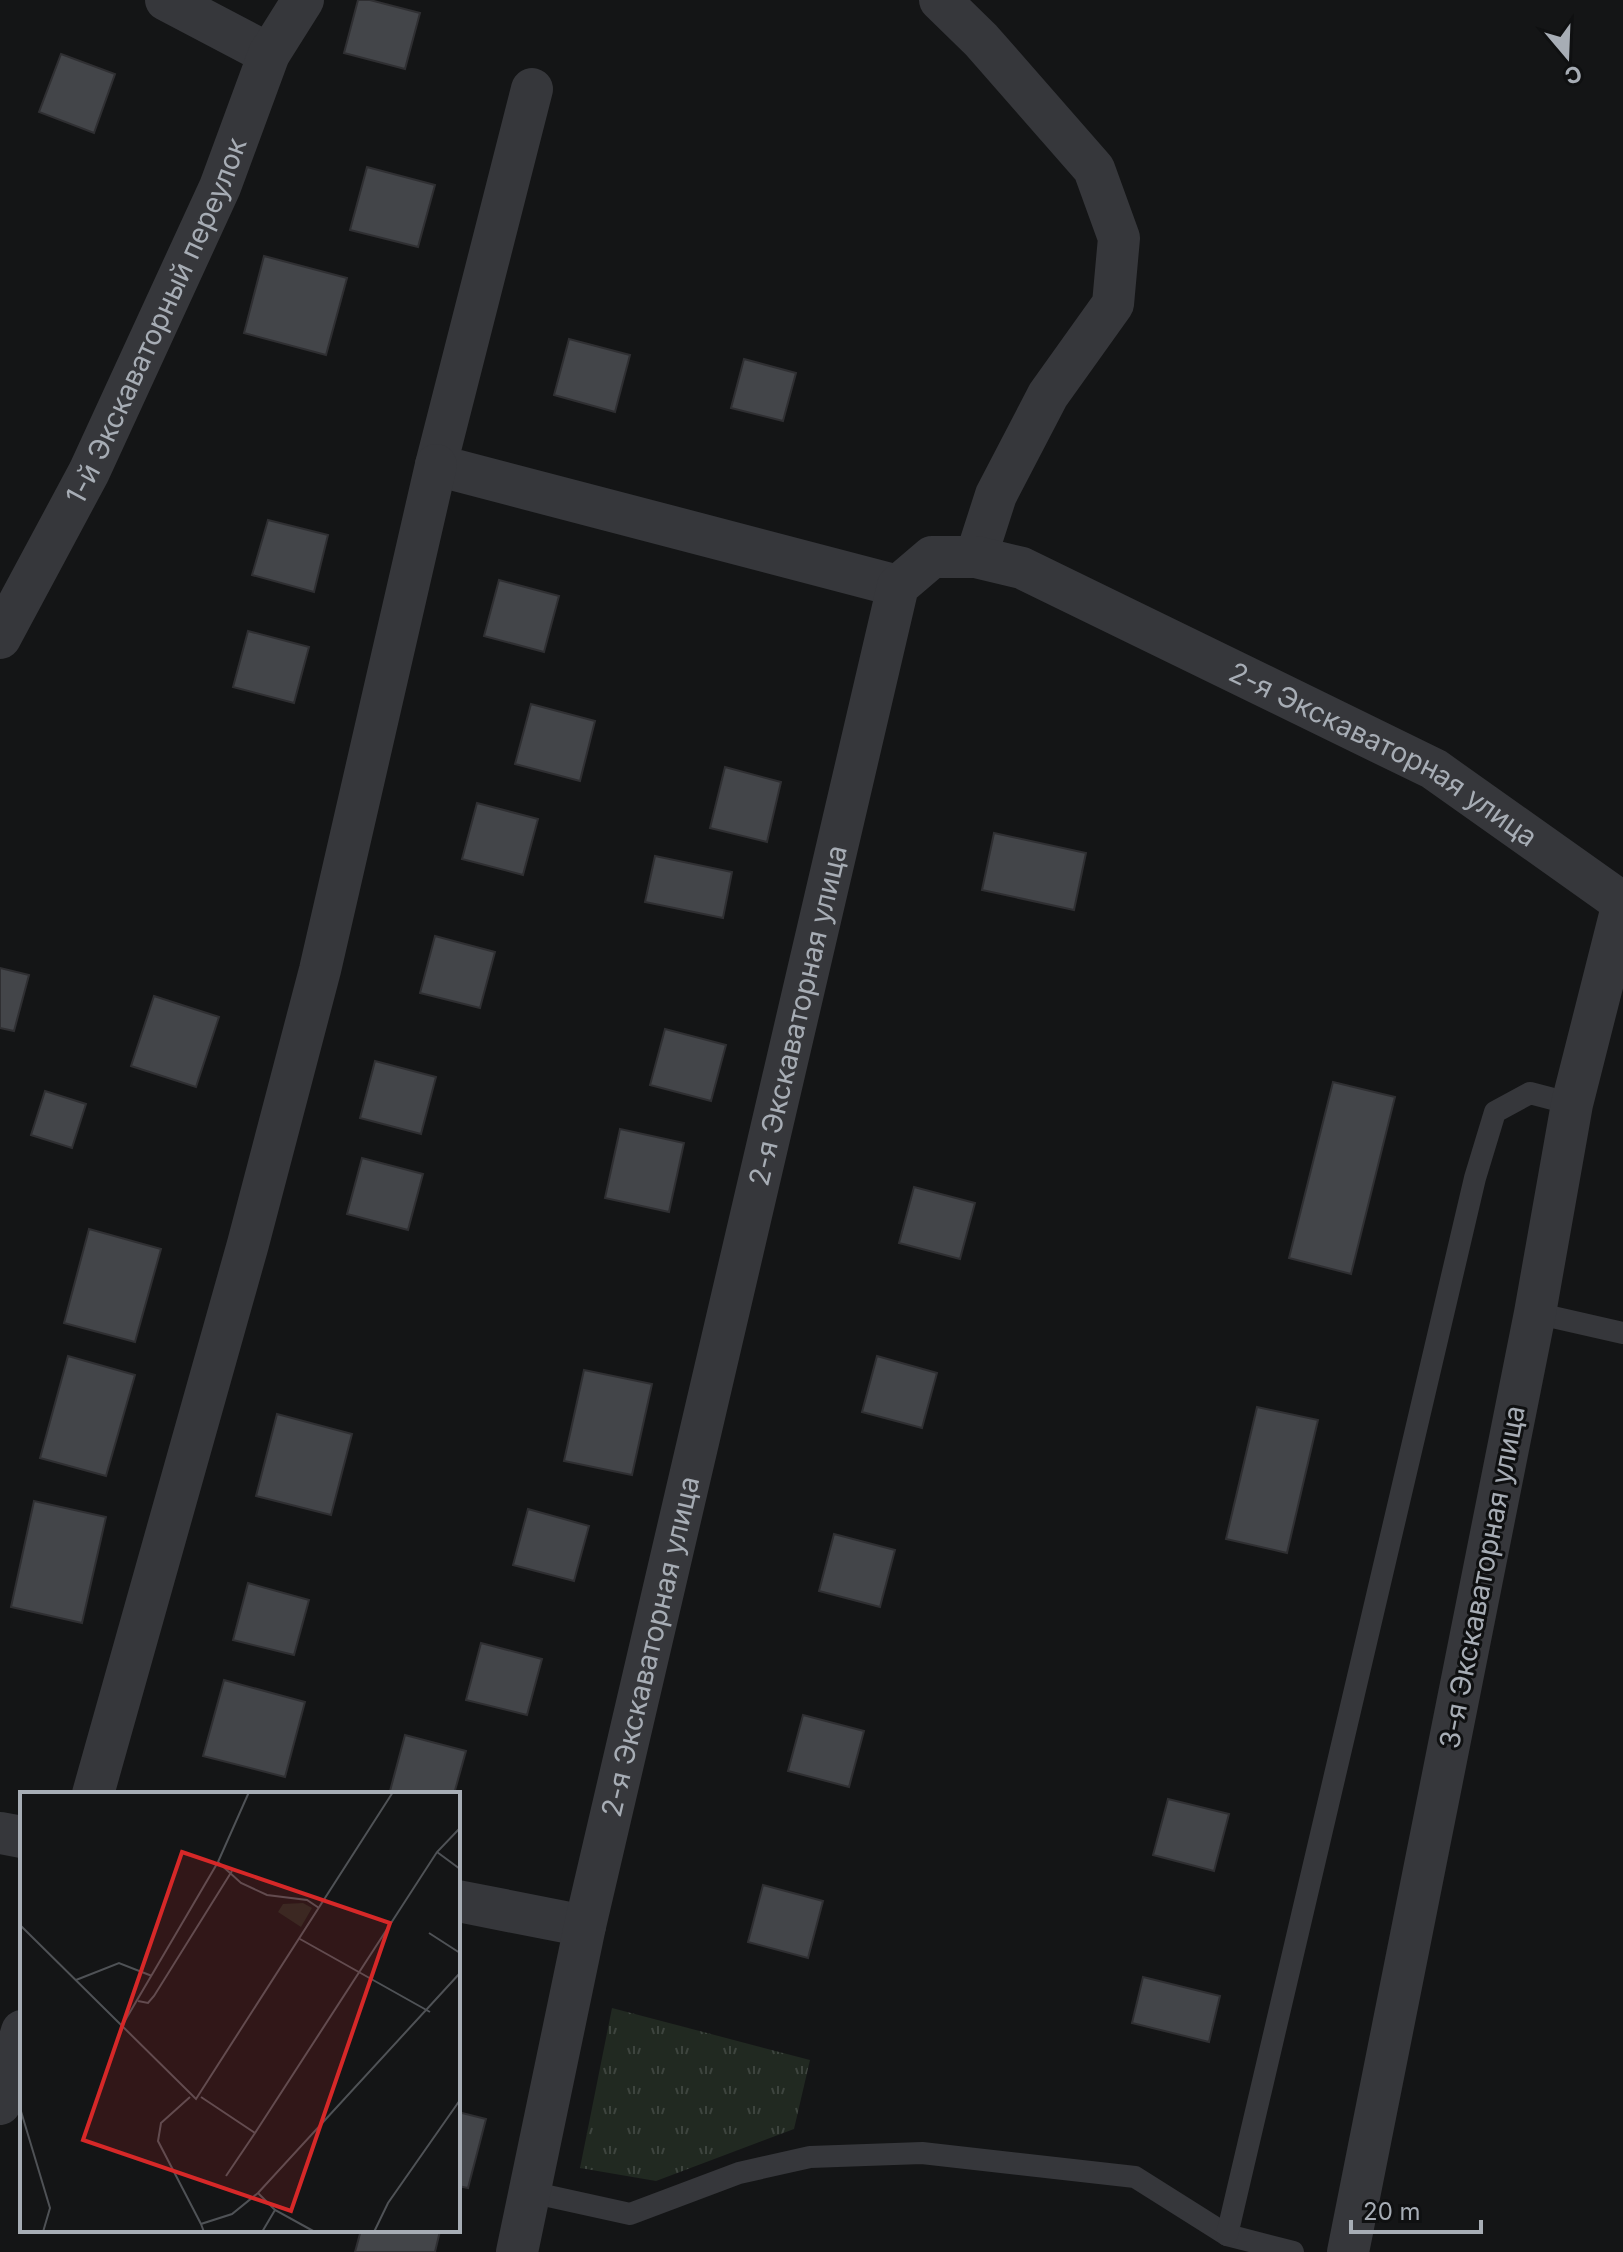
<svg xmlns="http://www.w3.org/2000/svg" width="1623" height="2252" font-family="Inter,sans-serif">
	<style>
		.park { fill: url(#park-tufts) }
		.building { fill: #434549; stroke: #2f2f32; stroke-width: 2 }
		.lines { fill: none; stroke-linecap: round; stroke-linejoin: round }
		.lane { stroke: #36373b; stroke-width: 22 }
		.street { stroke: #36373b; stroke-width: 42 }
		.labels { text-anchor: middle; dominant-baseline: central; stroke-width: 6; stroke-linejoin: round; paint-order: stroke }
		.street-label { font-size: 28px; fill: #a7adb5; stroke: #0f1011 }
		.inset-road { fill: none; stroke: #4f5256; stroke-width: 2 }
		.view { fill: #d62828; fill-opacity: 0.15; stroke: #d62828; stroke-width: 4 }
		.inset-edge { fill: none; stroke: #a7adb5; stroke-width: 4 }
	</style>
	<defs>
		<pattern id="park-tufts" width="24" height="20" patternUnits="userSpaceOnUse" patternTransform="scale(2)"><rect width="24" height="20" fill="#212921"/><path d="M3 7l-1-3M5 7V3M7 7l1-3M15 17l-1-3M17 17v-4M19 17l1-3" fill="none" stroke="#3e453f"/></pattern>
	</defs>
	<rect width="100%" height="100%" fill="#141516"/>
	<polygon class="park" points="612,2008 810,2060 794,2129 656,2181 580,2168"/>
	<g class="building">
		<polygon points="358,0 370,0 420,13 405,69 344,53"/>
		<polygon points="61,54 115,74 94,133 39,112"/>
		<polygon points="367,167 435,185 418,247 350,230"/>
		<polygon points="264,256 347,278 326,355 244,333"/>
		<polygon points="569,339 630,355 615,412 554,395"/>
		<polygon points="744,359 796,373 783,421 731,408"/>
		<polygon points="268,520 328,535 314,592 252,575"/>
		<polygon points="499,580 559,596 544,652 484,636"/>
		<polygon points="248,631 309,647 294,703 233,687"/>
		<polygon points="531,704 595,721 580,781 515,764"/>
		<polygon points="725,767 781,782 767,842 710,828"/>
		<polygon points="477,803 538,819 523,875 462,859"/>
		<polygon points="994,833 1086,853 1074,910 982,890"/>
		<polygon points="655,856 732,872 723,918 645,902"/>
		<polygon points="435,936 495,952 480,1008 420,993"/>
		<polygon points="0,968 29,975 14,1031 0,1028"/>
		<polygon points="154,996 219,1017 196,1087 131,1066"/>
		<polygon points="665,1029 726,1045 711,1101 650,1085"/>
		<polygon points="375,1061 436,1077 421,1134 360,1118"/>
		<polygon points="1333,1082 1395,1097 1351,1274 1289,1258"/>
		<polygon points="45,1091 86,1104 72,1148 31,1135"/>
		<polygon points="620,1129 684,1143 669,1212 605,1198"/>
		<polygon points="362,1158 423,1174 408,1230 347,1214"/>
		<polygon points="914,1187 975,1203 960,1259 899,1243"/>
		<polygon points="89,1229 161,1249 135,1342 64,1323"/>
		<polygon points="68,1356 135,1375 106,1476 40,1458"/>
		<polygon points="877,1356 937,1373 922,1428 862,1412"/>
		<polygon points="584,1370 652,1384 632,1475 564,1461"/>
		<polygon points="1257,1407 1318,1420 1287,1553 1226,1539"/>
		<polygon points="277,1414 352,1434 331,1515 256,1496"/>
		<polygon points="34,1501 106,1517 82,1623 11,1607"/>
		<polygon points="528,1509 589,1526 574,1581 513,1565"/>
		<polygon points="834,1534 895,1550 880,1607 819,1591"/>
		<polygon points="248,1583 309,1600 294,1655 233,1640"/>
		<polygon points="481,1643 542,1659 527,1715 466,1700"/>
		<polygon points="224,1680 305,1702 285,1777 203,1756"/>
		<polygon points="803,1715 864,1731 849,1787 788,1771"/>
		<polygon points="405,1735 466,1751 454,1794 400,1794 390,1791"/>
		<polygon points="1168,1799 1229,1814 1214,1871 1153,1855"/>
		<polygon points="763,1885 823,1901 808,1958 748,1942"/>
		<polygon points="1143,1977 1220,1996 1209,2042 1132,2023"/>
		<polygon points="458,2112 486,2119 468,2188 458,2186"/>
		<polygon points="361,2230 435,2230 440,2231 435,2252 355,2252"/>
	</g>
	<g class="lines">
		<g class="lane">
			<polyline points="1535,1313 1623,1333"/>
			<polyline points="530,2192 630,2214 739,2173 810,2157 922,2153 1135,2177 1227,2235 1293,2252"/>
			<polyline points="1227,2235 1475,1178 1495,1112 1530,1093 1572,1104"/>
		</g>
		<g class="street">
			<polyline points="166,0 269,54"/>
			<polyline points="940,0 981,40 1094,169 1119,238 1113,304 1048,395 996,495 976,557"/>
			<polyline points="532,89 436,465 898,586"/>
			<path id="s1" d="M0 638 89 472 220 187 269 54 303 0"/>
			<polyline points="93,1794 248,1244 320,970 436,465"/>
			<polyline points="0,1833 22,1837"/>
			<polyline points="458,1901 585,1926"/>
			<polyline points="0,2104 22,2031"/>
			<path id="s2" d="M517 2252 585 1926 898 586 932 557H976L1022 568 1434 769 1623 903 1572 1104 1535 1313 1348 2252"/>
		</g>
	</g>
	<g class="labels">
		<g class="street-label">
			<text stroke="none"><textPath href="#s1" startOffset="354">1-й Экскаваторный переулок</textPath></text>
			<text stroke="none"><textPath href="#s2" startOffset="2252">2-я Экскаваторная улица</textPath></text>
			<text stroke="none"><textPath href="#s2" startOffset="1268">2-я Экскаваторная улица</textPath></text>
			<text transform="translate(1482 1577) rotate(-79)">3-я Экскаваторная улица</text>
			<text stroke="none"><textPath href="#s2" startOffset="620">2-я Экскаваторная улица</textPath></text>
		</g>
	</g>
	<g transform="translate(20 1792)">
		<rect width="440" height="440" fill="#141516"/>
		<path d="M283 111 292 116 281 135 258 120 263 112Z" fill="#212921"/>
		<path class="inset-road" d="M417 60 440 77M198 70 221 91 247 103 287 108 299 116M0 133 176 307 373 0M409 141 440 161M280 147 410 220M56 188 99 171 132 184M118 209 128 211 134 204 212 79M103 232 198 70 229 0M170 305 141 331 138 349 181 432M181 305 235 341 206 384M0 316 30 416 23 440M235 341 417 60 440 36M238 401 255 418 295 440M184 440 181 432 212 422 238 401 440 181M242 440 255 418M354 440 368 411 440 308"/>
		<path class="view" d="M162 60 370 131 271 419 63 348Z"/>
		<rect width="440" height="440" class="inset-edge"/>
	</g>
	<g transform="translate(1567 56) rotate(161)" stroke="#0f1011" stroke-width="6" paint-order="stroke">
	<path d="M0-6L14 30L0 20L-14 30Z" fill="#a7adb5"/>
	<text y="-12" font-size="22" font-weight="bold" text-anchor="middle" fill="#a7adb5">С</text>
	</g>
	<path d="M1351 2220v12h130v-12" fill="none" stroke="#a7adb5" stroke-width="4"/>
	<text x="1363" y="2220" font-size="24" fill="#a7adb5" stroke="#0f1011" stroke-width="6" paint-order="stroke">20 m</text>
</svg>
